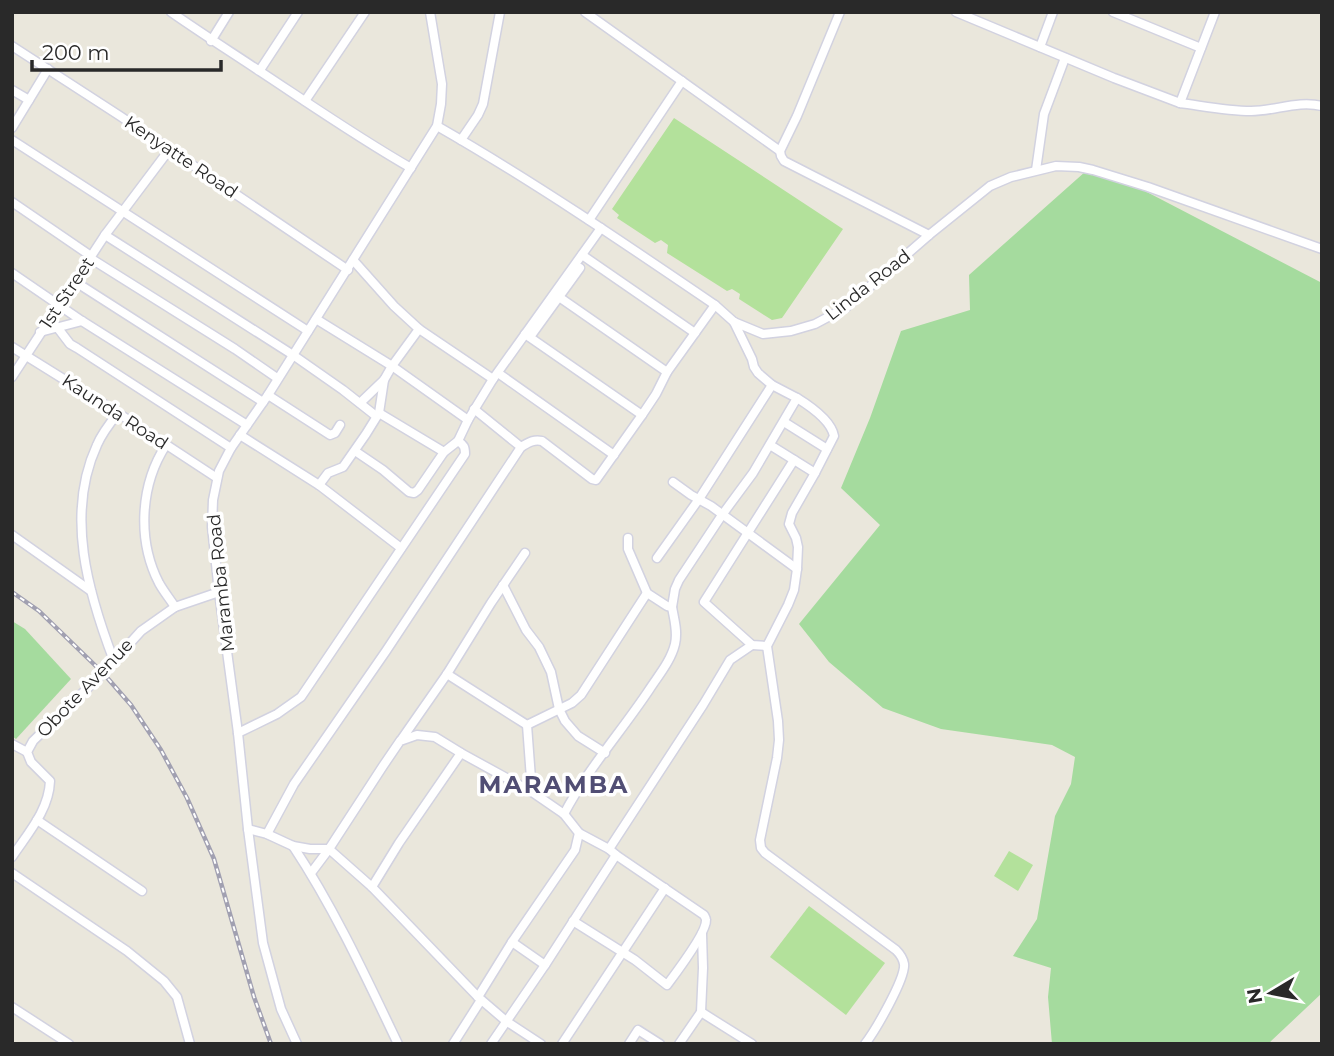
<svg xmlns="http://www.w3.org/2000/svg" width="1334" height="1056" font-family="Montserrat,sans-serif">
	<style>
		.green { fill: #a5db9e }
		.pitch { fill: #b3e19b }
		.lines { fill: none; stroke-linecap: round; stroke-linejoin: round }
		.minor-casing { stroke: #d2d2e0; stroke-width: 11 }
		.minor { stroke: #fff; stroke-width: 8 }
		.rail-casing { stroke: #a1a0b1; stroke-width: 4.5 }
		.rail { stroke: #fff; stroke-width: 2; stroke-dasharray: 5; stroke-linecap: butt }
		.labels { text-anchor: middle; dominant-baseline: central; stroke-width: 7; stroke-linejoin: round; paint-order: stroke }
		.street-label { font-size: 18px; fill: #292929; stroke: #fff }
		.district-label { font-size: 24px; font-weight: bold; letter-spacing: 2px; fill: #514e74; stroke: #fff }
	</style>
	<rect width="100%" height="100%" fill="#eae7dc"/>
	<g class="green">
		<polygon points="1086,171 1118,177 1322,283 1322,993 1268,1044 1052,1044 1048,997 1051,968 1013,956 1037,919 1055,816 1071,784 1075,757 1052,745 941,729 883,708 829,662 799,624 880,525 841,488 870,418 901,331 970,310 969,275"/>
		<polygon points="12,621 25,629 71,679 16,739 12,736"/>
	</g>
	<g class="pitch">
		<polygon points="674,118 843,229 782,318 772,320 739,299 740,294 732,289 727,291 667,253 668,245 661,240 655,243 617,218 619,215 612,209"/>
		<polygon points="1009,851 1033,865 1018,891 994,876"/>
		<polygon points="809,906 885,963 846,1015 770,957"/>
	</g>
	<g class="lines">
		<defs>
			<g id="minor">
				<path d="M171 12C201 33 231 52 261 72 311 105 360 139 411 168"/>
				<polyline points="585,12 780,151 781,156 784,161 929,235"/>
				<polyline points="956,12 1114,78 1180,103 1215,12"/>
				<polyline points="1113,12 1201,48"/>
				<polyline points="211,41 229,12"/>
				<polyline points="12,46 120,116 348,270"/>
				<polyline points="1040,47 1053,12"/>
				<polyline points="260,70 298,12"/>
				<polyline points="12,90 29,100"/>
				<polyline points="305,101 365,12"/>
				<path d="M1180 103C1203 106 1227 111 1251 111 1275 111 1298 100 1322 106"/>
				<path d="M437 126C533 181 624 243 715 305L734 322 763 334 791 331 815 324 845 308 929 235 990 186 1011 177 1056 166 1079 167 1093 170 1148 187 1322 249"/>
				<polyline points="12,128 48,69"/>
				<polyline points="12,140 308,331"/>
				<polyline points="461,140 478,115 483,104 500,12"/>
				<polyline points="780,151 797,116 840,12"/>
				<polyline points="1036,170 1044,114 1065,58"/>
				<polyline points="12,202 91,256"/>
				<polyline points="589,220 682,81"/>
				<polyline points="105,235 293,355 343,390 376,416"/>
				<polyline points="582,255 695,333"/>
				<polyline points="90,258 235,349 277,378"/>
				<polyline points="353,260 394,306 419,329 493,379"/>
				<polyline points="12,273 82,321 247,425"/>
				<polyline points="74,281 263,402"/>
				<polyline points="559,297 667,372"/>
				<polyline points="316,319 392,366 468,420"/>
				<polyline points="57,327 70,344 77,348 231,448"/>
				<polyline points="40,332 82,321"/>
				<polyline points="525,334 642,415"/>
				<polyline points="530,337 580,268"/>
				<polyline points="12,347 118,413 217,478"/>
				<polyline points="498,373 614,455"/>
				<polyline points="12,377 105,235 169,150"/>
				<polyline points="268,395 330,435 335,433 340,425"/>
				<path d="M797 398C810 406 831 420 834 436L815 473 792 513 789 524 796 538 798 547 797 569 794 590 788 605 767 646 778 721 779 740 777 758 760 840 761 848 765 853 896 950C900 954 903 958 904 964 906 978 875 1031 865 1044"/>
				<polyline points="360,403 384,380 392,366 419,329"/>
				<polyline points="474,409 521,447"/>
				<polyline points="379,413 444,452"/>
				<polyline points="784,422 827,449"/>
				<polyline points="240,435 319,485 401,548"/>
				<polyline points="458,441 468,420 493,379 601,228"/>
				<path d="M166 445C140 485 137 540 159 583 164 592 170 599 175 607"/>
				<polyline points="770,445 815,473"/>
				<polyline points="673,482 691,495 711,506 797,569"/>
				<polyline points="319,485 328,473 343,467 366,434 379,413 384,380"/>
				<polyline points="12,535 91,591"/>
				<polyline points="628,538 628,549 647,593 667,606 672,607 675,589 679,580 722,515 753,473 797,398 772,385 758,373 754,367 752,359 734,322"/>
				<polyline points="657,558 699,499 772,385"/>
				<polyline points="503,585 526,630 539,647 551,672 559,709 565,721 578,736 605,753"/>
				<polyline points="767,646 752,645 704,602 794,460"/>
				<path d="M114 661C88 593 65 514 97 445 102 433 110 423 118 413"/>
				<polyline points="447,674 527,725 572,703 581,695 647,593"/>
				<polyline points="527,725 532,792"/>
				<path d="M238 733 277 714 301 697 465 454C465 447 464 445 458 441L444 452 418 490 414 493 409 492 383 470 355 451"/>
				<polyline points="401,740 447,674 491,603 525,553"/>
				<polyline points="12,744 27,752"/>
				<path d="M564 814C587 770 621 732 649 690 658 676 671 661 675 644 678 631 674 619 672 607"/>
				<polyline points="37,820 142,891"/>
				<polyline points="248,829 267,834 293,846 310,849 329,849 372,887 478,997 506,1021 541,1044"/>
				<polyline points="579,833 609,849"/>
				<path d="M267 834 294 784 386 651 521 447C528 443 533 439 542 441L592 479 596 480 642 415 656 394 667 372 715 305"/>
				<path d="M293 846C334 908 366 977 398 1044"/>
				<path d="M12 857C28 833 49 810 50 781L31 762 27 752 33 741 103 673 141 631 175 607 219 592"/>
				<polyline points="12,873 127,951 164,981 177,997 190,1044"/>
				<polyline points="311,873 329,849 383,766 400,741 417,735 435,737 461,753 532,792 564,814 579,833 575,850 512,942 478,997"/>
				<polyline points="372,887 399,843 461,753"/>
				<path d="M573 921 635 960 667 985C676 973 707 932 706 920 706 918 705 917 704 915L616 855"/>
				<polyline points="512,942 545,965"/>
				<polyline points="12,1007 69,1044"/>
				<polyline points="701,1012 703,968 702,934"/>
				<polyline points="297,1044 281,1009 263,943 248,829 238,733 219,592 212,527 213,500 219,471 231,448 268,395 437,126 441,104 442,84 430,12"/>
				<polyline points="453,1044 481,1000"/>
				<polyline points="491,1044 545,965 616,855 609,849 703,705 730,660 752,645"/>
				<polyline points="562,1044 665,888"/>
				<polyline points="629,1044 638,1030 660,1044"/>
				<polyline points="679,1044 701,1012 752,1044"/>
			</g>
		</defs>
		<use href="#minor" class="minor-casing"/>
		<use href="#minor" class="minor"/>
		<defs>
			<polyline id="rail" points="12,592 39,611 103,673 131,705 161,750 187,798 214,859 254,997 271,1044"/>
		</defs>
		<use href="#rail" class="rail-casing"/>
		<use href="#rail" class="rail"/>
	</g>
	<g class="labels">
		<g class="street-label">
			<text transform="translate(181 157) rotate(34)">Kenyatte Road</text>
			<text transform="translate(868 285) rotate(-38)">Linda Road</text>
			<text transform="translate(67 293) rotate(-56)">1st Street</text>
			<text transform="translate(115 412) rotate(33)">Kaunda Road</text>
			<text transform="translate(221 583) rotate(-96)">Maramba Road</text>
			<text transform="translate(85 688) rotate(-46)">Obote Avenue</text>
		</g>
		<g class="district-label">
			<text x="554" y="784">MARAMBA</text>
		</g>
	</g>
	<rect width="1334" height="1056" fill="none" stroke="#292929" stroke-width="28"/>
	<g transform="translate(1271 993) rotate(260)" stroke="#ffffff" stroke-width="5" paint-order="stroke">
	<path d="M0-5L12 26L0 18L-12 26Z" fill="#292929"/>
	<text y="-10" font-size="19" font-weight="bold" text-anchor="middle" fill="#292929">N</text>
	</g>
	<path d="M32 60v10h189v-10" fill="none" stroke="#292929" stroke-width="3.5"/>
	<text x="42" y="60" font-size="21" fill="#292929" stroke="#ffffff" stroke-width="5" paint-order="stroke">200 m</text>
</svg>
